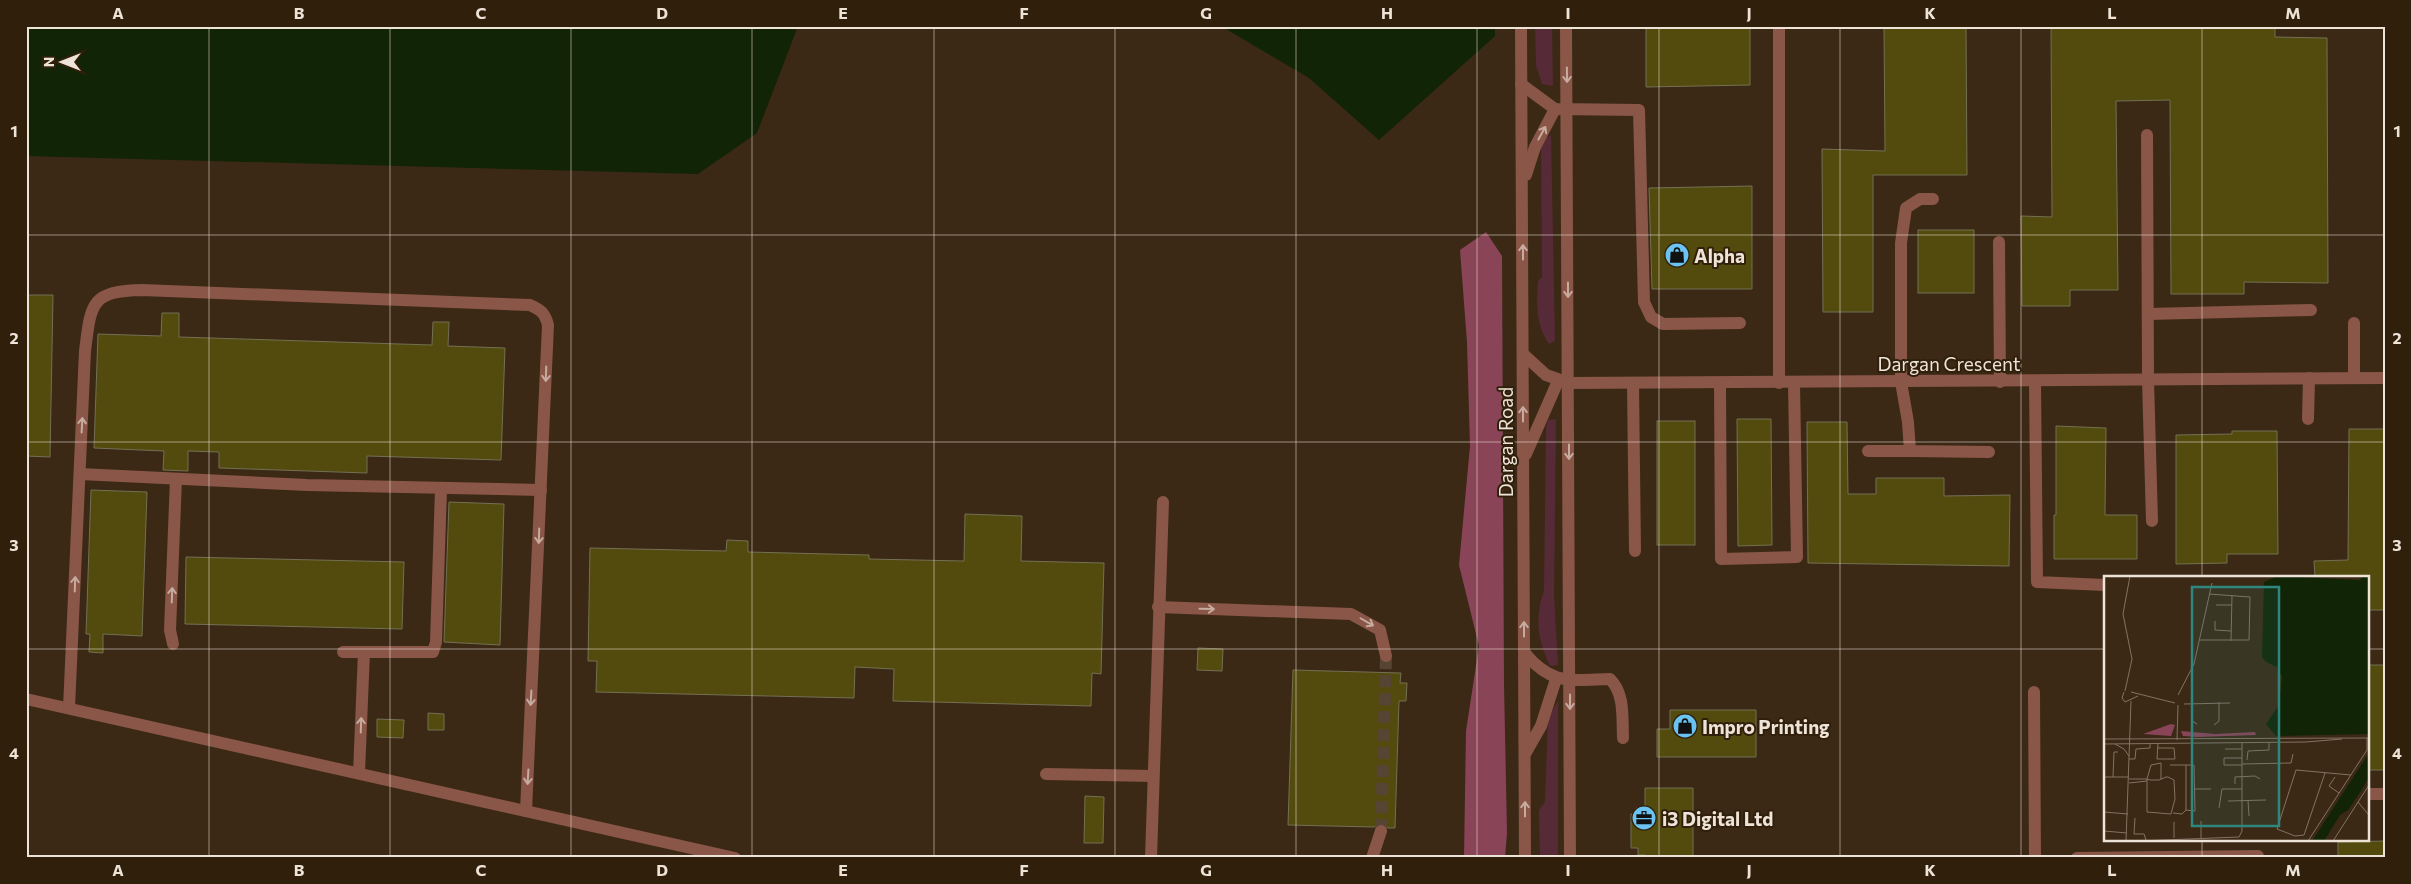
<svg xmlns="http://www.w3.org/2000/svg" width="2411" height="884" font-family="Commissioner,sans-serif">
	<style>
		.green { fill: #562b37 }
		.forest { fill: #8a4458 }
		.water { fill: #112405 }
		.building { fill: #534b0e; stroke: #737054 }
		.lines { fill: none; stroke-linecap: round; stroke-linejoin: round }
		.minor-tunnel { stroke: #564532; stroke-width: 12; stroke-dasharray: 12 6; stroke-linecap: butt }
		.minor { stroke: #895648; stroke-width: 12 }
		.oneway { stroke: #c6ab9e }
		.grid { fill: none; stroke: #eee3d7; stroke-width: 1; stroke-opacity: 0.55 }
		.labels { text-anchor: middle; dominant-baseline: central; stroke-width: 4; stroke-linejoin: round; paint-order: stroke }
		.poi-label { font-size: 19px; font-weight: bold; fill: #eee3d7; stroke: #301f0b; text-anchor: start }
		.street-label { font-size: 19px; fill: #eee3d7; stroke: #301f0b }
		.inset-road { fill: none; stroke: #837363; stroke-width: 1 }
		.view { fill: #30867e; fill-opacity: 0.15; stroke: #30867e; stroke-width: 2.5 }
		.inset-edge { fill: none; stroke: #eee3d7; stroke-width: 2.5 }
		.neatline { fill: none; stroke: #eee3d7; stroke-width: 2 }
		.grid-label { font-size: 16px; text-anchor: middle; font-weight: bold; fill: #eee3d7 }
	</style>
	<rect width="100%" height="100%" fill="#3b2915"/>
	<g class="green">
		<polygon points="1535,26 1552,26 1553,86 1542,84 1536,65"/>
		<path d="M1551 135 1555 341 1549 344C1536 326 1536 302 1538 281L1542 277 1541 142Z"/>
		<path d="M1556 419 1554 596 1558 665 1550 666C1538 641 1534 618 1544 591L1546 428 1548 420Z"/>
		<polygon points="1558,701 1558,858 1540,858 1539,810 1545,802 1548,718"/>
	</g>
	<polygon class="forest" points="1486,232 1502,256 1504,684 1507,833 1505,858 1464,858 1466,731 1479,646 1459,565 1470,446 1467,342 1460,250"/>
	<g class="water">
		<polygon points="26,26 798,26 757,133 698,174 26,156"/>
		<polygon points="1221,26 1495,26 1495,36 1379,140 1309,78"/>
	</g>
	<g class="building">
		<polygon points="1646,26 1750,26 1750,85 1646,87"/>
		<polygon points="1884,26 1966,26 1967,175 1873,175 1873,312 1823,312 1822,149 1885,151"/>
		<polygon points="2051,26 2275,26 2275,37 2327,38 2328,283 2244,282 2244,294 2171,294 2170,100 2116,101 2118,290 2070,290 2070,306 2022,306 2021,216 2052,217"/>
		<polygon points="1752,186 1752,289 1652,289 1649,188"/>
		<rect x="1918" y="230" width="56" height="63"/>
		<polygon points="26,295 53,295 50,457 26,456"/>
		<polygon points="162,313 179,313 179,337 432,345 433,322 449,322 448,346 505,348 501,460 367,456 367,473 219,468 219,452 188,451 188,471 163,470 164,451 94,448 98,334 161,336"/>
		<polygon points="1737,419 1771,419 1772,545 1738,546"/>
		<rect x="1657" y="421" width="38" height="124"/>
		<polygon points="1807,422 1847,422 1848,494 1876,494 1876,478 1944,478 1944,496 2010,495 2009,566 1808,563"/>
		<polygon points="2056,426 2106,428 2105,515 2137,515 2137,559 2054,559 2054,515 2056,515"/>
		<polygon points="2349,429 2385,429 2385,610 2367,610 2367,578 2315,578 2314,561 2348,560"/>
		<polygon points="2232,431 2277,431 2278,554 2227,554 2227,563 2176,564 2176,435 2232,434"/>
		<polygon points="91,490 147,492 142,636 103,634 103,653 89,652 90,634 86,634"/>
		<polygon points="449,502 504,504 500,645 444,642"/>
		<polygon points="965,514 1022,516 1021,561 1104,563 1101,674 1092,673 1091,706 893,701 894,669 855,667 854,698 596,692 597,661 588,661 590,548 726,551 727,540 748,541 748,552 869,555 869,559 964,561"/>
		<polygon points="186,557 404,562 402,629 185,624"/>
		<polygon points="1198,648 1223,649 1222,671 1197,670"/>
		<rect x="2367" y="665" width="18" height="105"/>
		<polygon points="1293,670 1401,673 1400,683 1407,683 1406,701 1399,701 1395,828 1388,828 1380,823 1374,827 1288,825"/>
		<polygon points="1670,710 1756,710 1756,757 1657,757 1657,729 1670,729"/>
		<polygon points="428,713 444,714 444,730 428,730"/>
		<polygon points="377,719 404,720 403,738 377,737"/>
		<polygon points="1645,788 1693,788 1693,858 1645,858 1645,855 1638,855 1638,848 1631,848 1631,814 1636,814 1636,808 1645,808"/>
		<polygon points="1085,796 1104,797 1103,843 1084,843"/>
		<polygon points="2385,841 2385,858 2338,858 2338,842"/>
	</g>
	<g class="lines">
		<polyline class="minor-tunnel" points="1381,831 1386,656"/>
		<g class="minor">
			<polyline points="1521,26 1525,858"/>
			<polyline points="1566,26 1570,858"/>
			<polyline points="1779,26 1779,383"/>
			<polyline points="1521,84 1555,109 1639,110 1644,302 1651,317 1663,324 1740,323"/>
			<polyline points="2147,135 2148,380 2152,521"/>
			<polyline points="1526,175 1535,147 1555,109"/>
			<polyline points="1933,199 1920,199 1906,208 1901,243 1901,382 1908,422 1910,451 1989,452"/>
			<polyline points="1999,242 2000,382"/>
			<polyline points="2148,314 2311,310"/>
			<polyline points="2354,323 2354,378"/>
			<polyline points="1523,354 1546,375 1569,383 2385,378"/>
			<polyline points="2035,381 2037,582 2105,585"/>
			<polyline points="1633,383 1635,551"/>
			<polyline points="1720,383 1721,559 1797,557 1794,383"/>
			<polyline points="2308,419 2309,378"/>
			<polyline points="1868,451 1910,451"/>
			<polyline points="1526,454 1558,381"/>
			<polyline points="80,474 307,485 541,490"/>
			<polyline points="1158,607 1351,614 1380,630 1386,656"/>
			<polyline points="173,644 170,630 176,479"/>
			<polyline points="343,652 433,652 436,642 441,489"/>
			<path d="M1524 652C1551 686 1571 680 1610 679 1625 694 1622 717 1623 738"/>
			<polyline points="2034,692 2035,858"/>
			<polyline points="26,699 735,858"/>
			<path d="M69 708 85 351C91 304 90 291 142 290L530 305C541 310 545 313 548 325L526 811"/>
			<polyline points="1525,754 1541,726 1556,679"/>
			<polyline points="359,773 364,652"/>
			<polyline points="1046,774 1153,776"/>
			<polyline points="2367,794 2385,794"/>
			<polyline points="1151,858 1163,502"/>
			<polyline points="1372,858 1381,831"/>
			<polyline points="2077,858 2258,856 2258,858"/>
		</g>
	</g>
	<defs><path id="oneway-shaft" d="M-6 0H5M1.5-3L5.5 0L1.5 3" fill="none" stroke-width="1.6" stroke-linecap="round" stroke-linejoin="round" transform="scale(1.25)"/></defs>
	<g class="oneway">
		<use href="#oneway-shaft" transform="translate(1567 75) rotate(89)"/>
		<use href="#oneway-shaft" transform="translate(1542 133) rotate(-61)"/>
		<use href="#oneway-shaft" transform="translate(1523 252) rotate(-90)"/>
		<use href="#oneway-shaft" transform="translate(1568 290) rotate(90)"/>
		<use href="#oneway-shaft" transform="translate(546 374) rotate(92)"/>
		<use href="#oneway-shaft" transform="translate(1523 414) rotate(-90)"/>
		<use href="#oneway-shaft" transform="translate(82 425) rotate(-87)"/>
		<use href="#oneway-shaft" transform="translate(1569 452) rotate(90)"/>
		<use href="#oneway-shaft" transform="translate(539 536) rotate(92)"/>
		<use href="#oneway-shaft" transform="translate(75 584) rotate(-88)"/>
		<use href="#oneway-shaft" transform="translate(172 595) rotate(-88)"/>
		<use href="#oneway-shaft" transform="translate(1207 609) rotate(1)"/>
		<use href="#oneway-shaft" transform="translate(1367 622) rotate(30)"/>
		<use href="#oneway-shaft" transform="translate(1524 629) rotate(-90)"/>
		<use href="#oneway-shaft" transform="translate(531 698) rotate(93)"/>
		<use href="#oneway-shaft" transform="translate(1570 702) rotate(90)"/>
		<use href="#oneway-shaft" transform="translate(361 725) rotate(-88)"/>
		<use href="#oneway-shaft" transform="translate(528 777) rotate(93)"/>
		<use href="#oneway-shaft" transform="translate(1525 809) rotate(-90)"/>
	</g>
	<path class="grid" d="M209 26V858M390 26V858M571 26V858M752 26V858M934 26V858M1115 26V858M1296 26V858M1477 26V858M1659 26V858M1840 26V858M2021 26V858M2202 26V578M26 235H2385M26 442H2385M26 649H2105M2367 649H2385M2202 840V858"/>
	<defs>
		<symbol id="shop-disc" viewBox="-11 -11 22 22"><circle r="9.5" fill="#6ac3f1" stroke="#301f0b"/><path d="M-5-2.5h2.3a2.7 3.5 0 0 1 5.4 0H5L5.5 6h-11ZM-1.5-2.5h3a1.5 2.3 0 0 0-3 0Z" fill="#111"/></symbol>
		<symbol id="office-disc" viewBox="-11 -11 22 22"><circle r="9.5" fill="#6ac3f1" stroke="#301f0b"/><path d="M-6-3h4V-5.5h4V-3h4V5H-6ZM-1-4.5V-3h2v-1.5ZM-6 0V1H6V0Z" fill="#111"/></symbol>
	</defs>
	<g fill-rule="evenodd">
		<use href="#shop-disc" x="1663" y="241" width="28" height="28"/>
		<use href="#shop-disc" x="1671" y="712" width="28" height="28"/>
		<use href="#office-disc" x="1630" y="804" width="28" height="28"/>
	</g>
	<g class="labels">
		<g class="poi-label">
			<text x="1694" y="255">Alpha</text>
			<text x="1702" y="726">Impro Printing</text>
			<text x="1662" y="818">i3 Digital Ltd</text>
		</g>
		<g class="street-label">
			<text x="1949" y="363">Dargan Crescent</text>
			<text transform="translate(1505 442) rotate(-90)">Dargan Road</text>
		</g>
	</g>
	<g transform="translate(2104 576)">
		<rect width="265" height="265" fill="#3b2915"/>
		<path d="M67 148 71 149 67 160 39 158ZM77 155 111 158 151 156 152 159 93 161 79 160Z" fill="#8a4458"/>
		<path d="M174 0 256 4 258 0H265V158L172 160 162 148 175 129 178 101 173 91 162 86 158 81 160 6ZM265 177V201L257 215 244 234 236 239 220 265H208Z" fill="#112405"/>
		<path class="inset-road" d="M112 29H128M111 45V54L127 55M95 64H145L146 21 105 18M127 65 128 19M21 115 28 83 19 38 26 0M20 116 18 122 21 126 34 120M27 116 71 127M74 119 90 88 108 7M88 125V145L93 148M80 128 126 127M110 149 115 145V126M0 163 265 162M73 164 74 129M54 167 53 183H71L70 172H54M0 168 202 166 238 163M11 168 20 173 25 180M121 173H138M88 182V165M25 183H31L32 173 46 172V167M143 184 144 175 165 174V167M138 188 187 187 189 178M66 189H90L91 235 82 234M138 189H120V182H138M221 197 200 259 191 260 173 253 192 194 247 199M0 201H25M9 201 10 176H14M231 201 225 210 235 217M25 203H43L46 204H55L62 201H64L70 204 71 223 67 238 43 236V203L47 189 57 187V203M25 207 43 205M131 208V201L151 200 156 203M90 213H107M144 224 145 240M124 225 162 224M254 226 264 238M115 232 118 213H138M0 236 24 238M69 237 78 238 82 234V189M31 242 30 258H40L42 264M70 246V262M0 255 23 257M97 262V245M22 265 27 125M34 265 135 261 138 255V166M204 265 263 174V162M229 265 265 209"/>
		<path class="view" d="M88 11H175V250H88Z"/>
		<rect width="265" height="265" class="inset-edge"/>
	</g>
	<rect width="2411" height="884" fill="none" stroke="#301f0b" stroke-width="55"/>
	<g transform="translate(62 62) rotate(270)" stroke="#301f0b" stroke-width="4" paint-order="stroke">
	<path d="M0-4L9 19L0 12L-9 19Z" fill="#eee3d7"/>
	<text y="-8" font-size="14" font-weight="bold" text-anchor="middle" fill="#eee3d7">N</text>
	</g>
	<rect x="28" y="28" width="2356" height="828" class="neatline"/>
	<g class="grid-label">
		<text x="118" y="19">A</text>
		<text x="299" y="19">B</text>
		<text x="481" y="19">C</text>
		<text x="662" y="19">D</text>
		<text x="843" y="19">E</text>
		<text x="1024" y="19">F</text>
		<text x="1206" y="19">G</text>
		<text x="1387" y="19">H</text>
		<text x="1568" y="19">I</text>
		<text x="1749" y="19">J</text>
		<text x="1930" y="19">K</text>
		<text x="2112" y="19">L</text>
		<text x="2293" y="19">M</text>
		<text x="14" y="137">1</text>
		<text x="2397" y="137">1</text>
		<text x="14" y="344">2</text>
		<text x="2397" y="344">2</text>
		<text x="14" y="551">3</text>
		<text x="2397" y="551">3</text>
		<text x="14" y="759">4</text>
		<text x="2397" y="759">4</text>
		<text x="118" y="876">A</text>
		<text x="299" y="876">B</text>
		<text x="481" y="876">C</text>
		<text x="662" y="876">D</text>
		<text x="843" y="876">E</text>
		<text x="1024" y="876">F</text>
		<text x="1206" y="876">G</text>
		<text x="1387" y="876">H</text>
		<text x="1568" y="876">I</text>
		<text x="1749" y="876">J</text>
		<text x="1930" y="876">K</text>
		<text x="2112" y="876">L</text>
		<text x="2293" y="876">M</text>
	</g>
</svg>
